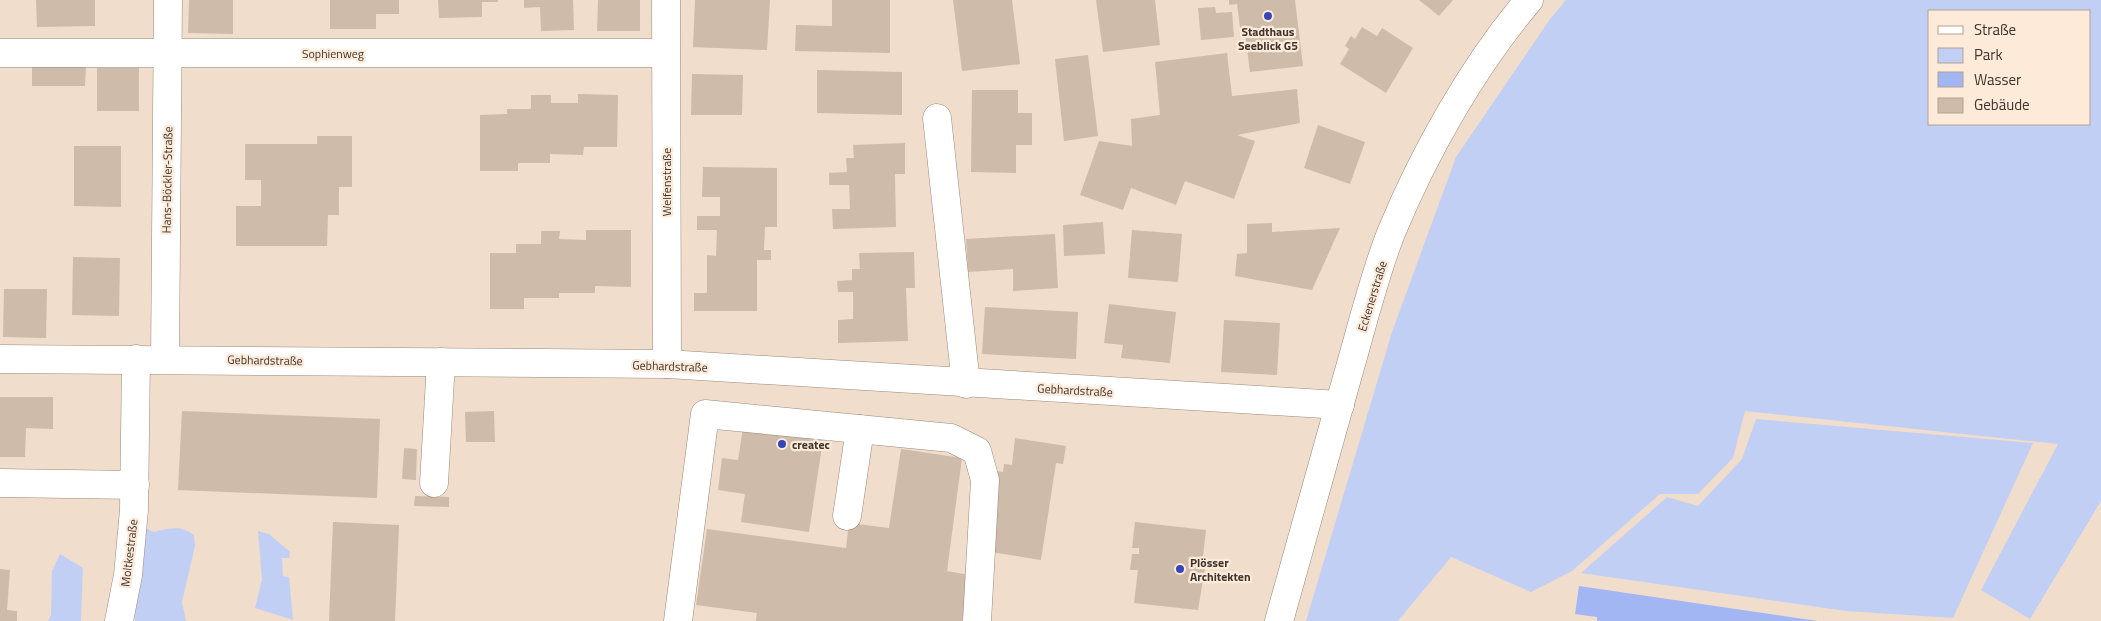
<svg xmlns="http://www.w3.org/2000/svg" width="2101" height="621" font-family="'Titillium Web',sans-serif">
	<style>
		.green { fill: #c2cff4; fill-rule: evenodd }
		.water { fill: #a2b6f4 }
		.building { fill: #cebbaa }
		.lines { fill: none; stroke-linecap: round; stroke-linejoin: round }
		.minor-casing { stroke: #9b8979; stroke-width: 29 }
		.major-casing { stroke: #9b8979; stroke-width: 29 }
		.minor { stroke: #fff; stroke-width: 28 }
		.major { stroke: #fff; stroke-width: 28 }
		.poi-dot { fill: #3446b8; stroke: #feead9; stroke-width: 2 }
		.labels { text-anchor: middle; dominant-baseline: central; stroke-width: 4.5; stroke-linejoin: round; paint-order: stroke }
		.poi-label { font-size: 12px; font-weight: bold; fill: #3d352e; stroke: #feead9; text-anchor: start }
		.street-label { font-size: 12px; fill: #3d352e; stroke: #feead9 }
	</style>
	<rect width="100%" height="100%" fill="#f1ddcc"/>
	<g class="green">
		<path d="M1566 0H2101V501L2030 619 1981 590 2058 444 1745 411 1733 458 1698 494H1660L1572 571 1531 592 1451 557 1398 621H1306L1392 332 1456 157 1550 19ZM1930 11H2090V124H1930Z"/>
		<polygon points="1756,419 2033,443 1953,618 1846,611 1581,573 1667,497 1698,506 1742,459"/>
		<path d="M141 526 154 532C169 528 181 525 194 535L195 546 182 602 186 621H135L136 581Z"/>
		<polygon points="258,531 269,534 290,552 289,558 282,558 283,576 289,577 293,620 255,608 262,579"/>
		<polygon points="60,554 83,568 81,621 48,621 51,615 52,571"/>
	</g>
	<polygon class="water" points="1579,586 1818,621 1597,621 1597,617 1575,614"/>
	<g class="building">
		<polygon points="36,0 95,0 95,26 37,27"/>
		<polygon points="189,0 233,0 233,34 188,33"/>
		<polygon points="330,0 399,0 399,14 376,14 376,29 330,29"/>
		<polygon points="438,0 498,0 498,2 482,2 482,17 439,18"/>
		<polygon points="524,0 573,0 574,30 541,31 540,7 524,8"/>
		<polygon points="598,0 640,0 640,31 597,31"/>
		<polygon points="695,0 770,0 767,50 693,47"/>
		<polygon points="832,0 890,0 890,53 795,51 796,25 832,26"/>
		<polygon points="953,0 1012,0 1020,64 962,71"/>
		<polygon points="1096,0 1155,0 1160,45 1103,52"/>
		<polygon points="1229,0 1295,0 1303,66 1250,72 1245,34 1241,35 1237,4 1229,5"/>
		<polygon points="1419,0 1453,0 1439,16"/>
		<polygon points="1215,7 1216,13 1232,12 1234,37 1201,40 1198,8"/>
		<polygon points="1362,27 1377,36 1382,28 1413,48 1386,93 1340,64 1349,49 1345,46 1351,36 1355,39"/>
		<polygon points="1227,53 1232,96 1297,89 1300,123 1237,135 1255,141 1234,199 1185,181 1176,205 1131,188 1123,210 1080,195 1099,141 1132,146 1131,119 1160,115 1155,62"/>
		<polygon points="1088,55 1098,136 1064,141 1055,59"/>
		<polygon points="86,66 85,86 32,86 32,67"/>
		<rect x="97" y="68" width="42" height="43"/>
		<polygon points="817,70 902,72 902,115 817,113"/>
		<polygon points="692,74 743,75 742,115 691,115"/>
		<polygon points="972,90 1018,90 1018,113 1032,113 1032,145 1016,145 1016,173 971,172"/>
		<polygon points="578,94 618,95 617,147 584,147 583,155 550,154 550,163 518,163 518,171 480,171 480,115 507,114 507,109 531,109 531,95 551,95 551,103 578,103"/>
		<polygon points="1318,125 1365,142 1350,184 1304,168"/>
		<polygon points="317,136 352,136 352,187 339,187 339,215 328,215 327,246 236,246 236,206 261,206 261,180 245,180 245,144 317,144"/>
		<polygon points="905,143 905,174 895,174 896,227 833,229 832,209 850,209 849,185 829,185 829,173 847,172 846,158 854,158 853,145"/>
		<polygon points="74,146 121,146 121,207 74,206"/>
		<polygon points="703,167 777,168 777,227 765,227 764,250 771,250 771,260 757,260 757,311 694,311 694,293 707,293 707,255 716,256 717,230 697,230 697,216 720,216 720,197 702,197"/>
		<polygon points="1103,222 1105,254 1064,256 1063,225"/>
		<polygon points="1272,223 1272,232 1340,228 1312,290 1235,276 1237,254 1247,253 1247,224"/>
		<polygon points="586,230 631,230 631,287 595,286 595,293 559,293 559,298 524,298 524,309 490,309 490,253 516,253 516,244 541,244 541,231 560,231 559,239 586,240"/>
		<polygon points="1132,230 1182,234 1178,282 1128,278"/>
		<polygon points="1055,234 1058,288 1013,291 1013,269 968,272 966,239"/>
		<polygon points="914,252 915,288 906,288 908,341 838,343 838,320 853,319 853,292 838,292 837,281 852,280 852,269 860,269 859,253"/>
		<polygon points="73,257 120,258 119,316 72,315"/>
		<polygon points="4,289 47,289 46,338 3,337"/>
		<polygon points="1109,304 1176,312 1170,363 1121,358 1123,345 1104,343"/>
		<polygon points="985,307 1078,312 1076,359 982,354"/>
		<polygon points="1224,320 1280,323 1277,375 1221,372"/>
		<polygon points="0,397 53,397 53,429 26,428 25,457 0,457"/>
		<polygon points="182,411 380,419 377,498 178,490"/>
		<polygon points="494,411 495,442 466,442 465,412"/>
		<polygon points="743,428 823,440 809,532 741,522 745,494 718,490 722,458 738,460"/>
		<polygon points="1015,438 1066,446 1063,464 1056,463 1041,560 985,551 998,471 1003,472 1004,464 1012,465"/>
		<polygon points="404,448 417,449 416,480 402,479"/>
		<polygon points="901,449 962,458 947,571 969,575 962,621 756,621 757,613 696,605 707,529 846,548 849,523 889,528"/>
		<polygon points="415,496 449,497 449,507 414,506"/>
		<polygon points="333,522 399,525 395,621 329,621"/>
		<polygon points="1135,522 1206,530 1203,556 1207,556 1198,610 1134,603 1138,570 1130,570 1132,554 1139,554 1139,548 1132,548"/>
		<polygon points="0,569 10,570 7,610 17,611 17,621 0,621"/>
	</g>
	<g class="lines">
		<defs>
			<g id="minor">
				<polyline points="666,0 667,364"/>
				<polyline points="0,53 665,53"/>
				<polyline points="937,118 966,384"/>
				<polyline points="0,359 667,364 1340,405"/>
				<polyline points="165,359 168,0"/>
				<polyline points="0,483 135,485"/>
				<polyline points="434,483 441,362"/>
				<polyline points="847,516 860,429"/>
				<polyline points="119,621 128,575 134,510 136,359"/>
				<polyline points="678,621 705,414 951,438 977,451 985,480 977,621"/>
			</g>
			<path id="major" d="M1279 621C1302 540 1324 459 1347 378 1361 330 1373 279 1391 233 1424 153 1473 66 1529 0"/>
		</defs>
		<use href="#minor" class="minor-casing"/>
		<use href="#major" class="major-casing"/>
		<use href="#minor" class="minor"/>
		<use href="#major" class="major"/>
	</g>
	<g class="poi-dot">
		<circle cx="1268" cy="16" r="5"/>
		<circle cx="782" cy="444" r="5"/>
		<circle cx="1180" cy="569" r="5"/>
	</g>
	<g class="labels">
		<g class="poi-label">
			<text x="1268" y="31" text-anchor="middle">Stadthaus<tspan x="1268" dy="14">Seeblick G5</tspan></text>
			<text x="792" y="444">createc</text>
			<text x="1190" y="562">Plösser<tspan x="1190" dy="14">Architekten</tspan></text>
		</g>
		<g class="street-label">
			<text x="333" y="53">Sophienweg</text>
			<text transform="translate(167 180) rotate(-89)">Hans-Böckler-Straße</text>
			<text transform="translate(666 182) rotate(-90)">Welfenstraße</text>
			<text transform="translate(1372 296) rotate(-73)">Eckenerstraße</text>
			<text transform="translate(265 360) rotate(1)">Gebhardstraße</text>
			<text transform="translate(670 366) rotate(2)">Gebhardstraße</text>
			<text transform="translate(1075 390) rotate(3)">Gebhardstraße</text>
			<text transform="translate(129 553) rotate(-83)">Moltkestraße</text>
		</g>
	</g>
	<rect x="1928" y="10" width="162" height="115" fill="#feead9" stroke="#b1a295"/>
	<rect x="1938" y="26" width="25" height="8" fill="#ffffff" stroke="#b1a295"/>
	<text x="1974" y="35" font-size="15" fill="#3d352e">Straße</text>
	<rect x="1938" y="48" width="25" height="15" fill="#c2cff4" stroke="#b1a295"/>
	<text x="1974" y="60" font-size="15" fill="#3d352e">Park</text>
	<rect x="1938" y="72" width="25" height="15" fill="#a2b6f4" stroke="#b1a295"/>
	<text x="1974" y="85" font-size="15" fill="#3d352e">Wasser</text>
	<rect x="1938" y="98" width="25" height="15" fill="#cebbaa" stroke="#b1a295"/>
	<text x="1974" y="110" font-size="15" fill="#3d352e">Gebäude</text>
</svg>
